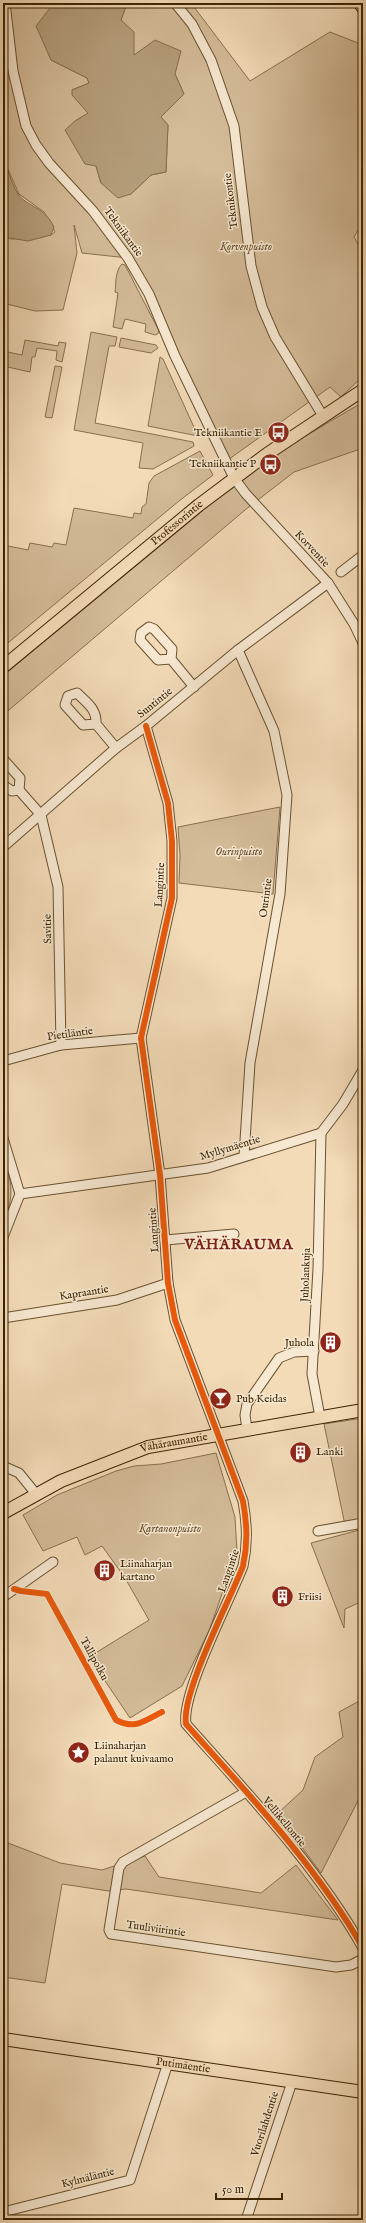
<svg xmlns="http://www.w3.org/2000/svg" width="366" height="2223" font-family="'IM FELL English',serif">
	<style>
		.green { fill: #d4bc99; stroke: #88704d }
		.water { fill: #b49d7a; stroke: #846d4a }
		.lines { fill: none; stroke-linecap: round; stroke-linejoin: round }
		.minor-casing { stroke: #69522f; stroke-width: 11 }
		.major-casing { stroke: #3b2401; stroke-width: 14 }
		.highway-casing { stroke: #3b2401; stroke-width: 16 }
		.minor { stroke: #f7e8d1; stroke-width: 9 }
		.major { stroke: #f3dbb8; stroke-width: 12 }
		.highway { stroke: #f3dbb8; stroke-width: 14 }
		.cycleway-casing { stroke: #f7e8d1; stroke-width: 8 }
		.cycleway { stroke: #e8590c; stroke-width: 6 }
		.labels { text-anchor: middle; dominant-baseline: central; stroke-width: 3; stroke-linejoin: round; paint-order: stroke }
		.street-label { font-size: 11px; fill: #3b2401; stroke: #f7e8d1 }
		.park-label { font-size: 11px; font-style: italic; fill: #614a27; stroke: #f7e8d1 }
		.poi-label { font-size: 11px; fill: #3b2401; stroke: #f7e8d1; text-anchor: start }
		.district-label { font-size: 15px; font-weight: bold; letter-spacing: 1px; fill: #7a1f14; stroke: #f7e8d1 }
	</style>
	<rect width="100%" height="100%" fill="#f3dbb8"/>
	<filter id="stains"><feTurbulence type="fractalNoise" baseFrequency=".005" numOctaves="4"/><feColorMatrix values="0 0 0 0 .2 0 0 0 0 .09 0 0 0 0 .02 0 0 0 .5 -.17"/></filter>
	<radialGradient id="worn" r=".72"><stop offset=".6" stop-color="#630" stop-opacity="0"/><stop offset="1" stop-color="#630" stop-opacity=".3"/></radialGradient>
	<g class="green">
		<polygon points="3,3 48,3 50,8 51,60 87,78 89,83 72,90 89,113 75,121 96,166 101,183 131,194 151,175 166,172 168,125 161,117 184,94 175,74 134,55 121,20 126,6 122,3 191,3 250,81 330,32 363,45 363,222 354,237 363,253 363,376 341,397 330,387 225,462 128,258 82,253 74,225 77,253 63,310 35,311 3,303 3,237 12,239 51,235 55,232 44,212 19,194 3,158"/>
		<path d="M122 264 125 265 158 329 159 333 155 335 145 332 146 324 125 319 122 329 113 327 118 293 115 292C116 283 115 271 122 264Z"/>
		<polygon points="91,332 117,337 115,346 109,346 95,423 193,442 194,446 153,469 139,468 143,443 74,430"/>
		<polygon points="121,338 156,345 158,348 151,353 119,347"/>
		<polygon points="25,340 58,346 59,342 66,343 62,362 56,360 57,351 37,348 35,357 32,357 30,372 3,366 3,351 22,355"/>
		<polygon points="160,357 163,359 198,436 148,426"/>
		<polygon points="55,366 62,367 52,418 45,417"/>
		<polygon points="363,402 363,448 294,472 245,510 3,715 3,670 234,478"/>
		<polygon points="200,451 213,475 179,501 3,647 3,545 28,550 30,543 52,547 54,543 66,545 74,508 133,518 134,513 141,514 142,507 146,504 149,483 154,476"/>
		<polygon points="280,807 273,894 179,883 180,855 178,827"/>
		<path d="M3 1156C12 1182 15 1196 3 1223Z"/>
		<polygon points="363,1418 363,1521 345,1525 324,1424"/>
		<polygon points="216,1453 235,1517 237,1551 209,1631 182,1686 130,1718 89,1657 149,1620 125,1578 102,1546 85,1555 77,1537 43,1551 23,1515 57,1495 116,1471 134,1466 161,1464"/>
		<polygon points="363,1529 363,1601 345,1609 344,1628 311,1543"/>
		<polygon points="363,1699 363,1791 321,1873 277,1814 303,1790 315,1757 343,1737 339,1712"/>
		<polygon points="3,1841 60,1863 102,1870 145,1856 159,1877 261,1893 296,1865 338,1920 126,1889 109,1891 62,1884 45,1983 3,1977"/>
	</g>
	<g class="water">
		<polygon points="48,3 122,3 126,6 121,20 134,32 134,55 155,40 181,51 175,74 184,94 161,117 168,125 166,172 151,175 131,194 118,198 101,183 96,166 85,164 65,130 75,121 88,113 72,95 72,90 89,83 87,78 51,60 36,26 50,8"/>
		<path d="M3 156C8 168 11 183 18 194 27 207 44 206 54 227L51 235 28 241 3 237Z"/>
	</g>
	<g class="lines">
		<defs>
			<g id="minor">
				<polyline points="5,3 13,71 26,126 36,145 49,163 93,211 128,258 149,294 175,356 234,478 246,494 328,583 354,624 363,643"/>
				<polyline points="175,3 192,24 211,60 234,126 251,266 262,307 275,337 323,416"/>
				<polyline points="341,572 363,555"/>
				<polyline points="238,650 274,731 287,795 280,894 250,1063 244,1156"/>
				<polyline points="171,659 158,660 140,640 141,633 149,627 154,629 172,649 171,659 194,687"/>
				<path d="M96 724 83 725 65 705 68 696 77 693C87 703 97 709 96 724L116 748"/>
				<path d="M146 726 168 803 172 841V898L141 1038 160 1175 168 1283 175 1320 243 1501C247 1524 248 1543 243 1566 230 1600 181 1693 186 1724 248 1794 316 1865 363 1948"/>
				<polyline points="3,759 20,778 19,790"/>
				<polyline points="3,785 12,791 19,790"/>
				<polyline points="19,790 41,815 58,887 61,1045"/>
				<polyline points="3,847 116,748 146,726 238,650 328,583"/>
				<polyline points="3,1061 61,1045 141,1038"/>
				<polyline points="3,1138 20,1194 3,1237"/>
				<polyline points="20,1194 208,1168 321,1133 343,1104 363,1070"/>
				<polyline points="165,1240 234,1234"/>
				<polyline points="3,1318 117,1300 168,1283"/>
				<polyline points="320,1417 312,1374 318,1269 321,1133"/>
				<polyline points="247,1429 245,1415 247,1404 279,1358 294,1352 314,1351"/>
				<polyline points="3,1466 19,1473 36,1494"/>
				<polyline points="318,1531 363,1523"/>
				<polyline points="3,1597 53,1562"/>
				<polyline points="246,1792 123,1862 119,1868 109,1930 111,1934 336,1967 351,1965 363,1959"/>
				<polyline points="3,2212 130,2180 168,2063"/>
				<polyline points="246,2220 292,2082"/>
			</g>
			<g id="major">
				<path id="s1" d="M3 667 199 505 267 454 363 390"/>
				<path id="s2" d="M3 1513 61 1481 148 1447 363 1410"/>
				<path id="s3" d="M3 2039 363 2092"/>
			</g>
			<polyline id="highway" points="361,3 363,6"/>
		</defs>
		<use href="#minor" class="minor-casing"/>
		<use href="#major" class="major-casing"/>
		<use href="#highway" class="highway-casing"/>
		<use href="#minor" class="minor"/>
		<use href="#major" class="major"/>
		<use href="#highway" class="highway"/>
		<defs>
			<g id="cycleway">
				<path d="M146 726 168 803 172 841V898L141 1038 160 1175 168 1283 175 1320 243 1501C247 1524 248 1543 243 1566 230 1600 181 1693 186 1724 248 1794 316 1865 363 1948"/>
				<path d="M14 1589 21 1591 47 1594 116 1720C135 1730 144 1721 162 1712"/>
			</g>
		</defs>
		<use href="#cycleway" class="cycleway-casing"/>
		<use href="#cycleway" class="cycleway"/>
	</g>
	<defs>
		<symbol id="bus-disc" viewBox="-11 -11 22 22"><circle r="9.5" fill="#8f2418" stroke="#f7e8d1"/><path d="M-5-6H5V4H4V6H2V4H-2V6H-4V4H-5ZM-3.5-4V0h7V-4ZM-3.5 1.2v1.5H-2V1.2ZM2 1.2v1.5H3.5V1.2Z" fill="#fff"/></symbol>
		<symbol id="building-disc" viewBox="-11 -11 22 22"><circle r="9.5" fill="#8f2418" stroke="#f7e8d1"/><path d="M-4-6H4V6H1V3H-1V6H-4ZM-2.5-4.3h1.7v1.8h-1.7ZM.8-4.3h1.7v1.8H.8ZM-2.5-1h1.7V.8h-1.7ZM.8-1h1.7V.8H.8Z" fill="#fff"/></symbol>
		<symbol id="bar-disc" viewBox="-11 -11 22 22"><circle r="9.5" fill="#8f2418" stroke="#f7e8d1"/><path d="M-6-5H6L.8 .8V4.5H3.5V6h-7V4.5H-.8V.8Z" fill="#fff"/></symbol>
		<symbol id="sight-disc" viewBox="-11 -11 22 22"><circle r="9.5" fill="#8f2418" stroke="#f7e8d1"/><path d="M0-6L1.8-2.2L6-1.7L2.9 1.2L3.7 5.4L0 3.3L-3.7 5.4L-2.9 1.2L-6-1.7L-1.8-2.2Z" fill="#fff"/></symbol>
	</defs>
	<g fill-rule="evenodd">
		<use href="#bus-disc" x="266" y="420" width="25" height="25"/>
		<use href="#bus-disc" x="258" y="452" width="25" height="25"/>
		<use href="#building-disc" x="318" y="1330" width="25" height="25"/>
		<use href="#bar-disc" x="208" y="1386" width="25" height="25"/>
		<use href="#building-disc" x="288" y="1440" width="25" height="25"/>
		<use href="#building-disc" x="92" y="1558" width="25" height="25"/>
		<use href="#building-disc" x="270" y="1584" width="25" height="25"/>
		<use href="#sight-disc" x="66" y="1740" width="25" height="25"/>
	</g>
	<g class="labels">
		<g class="street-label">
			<text transform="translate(231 201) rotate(-97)">Teknikontie</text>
			<text transform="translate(123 232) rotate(54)">Tekniikantie</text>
			<text stroke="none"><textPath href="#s1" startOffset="226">Professorintie</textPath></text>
			<text transform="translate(312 549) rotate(47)">Korventie</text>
			<text transform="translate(155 703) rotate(-39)">Suntintie</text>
			<text transform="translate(160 885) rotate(-87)">Langintie</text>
			<text transform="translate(266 898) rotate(-82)">Ourintie</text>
			<text transform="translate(48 929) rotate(-91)">Savitie</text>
			<text transform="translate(70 1034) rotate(-8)">Pietiläntie</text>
			<text transform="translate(230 1148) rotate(-17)">Myllymäentie</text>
			<text transform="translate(154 1230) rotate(-94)">Langintie</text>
			<text transform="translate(306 1275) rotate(-88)">Juholankuja</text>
			<text transform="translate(84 1293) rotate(-9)">Kapraantie</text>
			<text stroke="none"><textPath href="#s2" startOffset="186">Vähäraumantie</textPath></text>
			<text transform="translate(229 1571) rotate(-71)">Langintie</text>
			<text transform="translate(94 1659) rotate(61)">Tallipolku</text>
			<text transform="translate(284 1822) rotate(50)">Vellikellontie</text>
			<text transform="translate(156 1929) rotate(8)">Tuuliviirintie</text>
			<text stroke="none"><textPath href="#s3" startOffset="182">Putimäentie</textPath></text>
			<text transform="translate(265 2124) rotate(-72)">Vuorilahdentie</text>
			<text transform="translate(88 2178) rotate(-14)">Kylmäläntie</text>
		</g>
		<g class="park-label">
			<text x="246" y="247">Korvenpuisto</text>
			<text x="239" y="852">Ourinpuisto</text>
			<text x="170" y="1529">Kartanonpuisto</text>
		</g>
		<g class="poi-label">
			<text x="262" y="433" text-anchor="end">Tekniikantie E</text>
			<text x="256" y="464" text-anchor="end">Tekniikantie P</text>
			<text x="314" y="1343" text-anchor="end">Juhola</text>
			<text x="236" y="1399">Pub Keidas</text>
			<text x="316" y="1452">Lanki</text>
			<text x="120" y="1564">Liinaharjan<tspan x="120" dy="13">kartano</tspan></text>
			<text x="298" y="1597">Friisi</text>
			<text x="94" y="1746">Liinaharjan<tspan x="94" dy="13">palanut kuivaamo</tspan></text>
		</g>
		<g class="district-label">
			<text x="239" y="1244">VÄHÄRAUMA</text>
		</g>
	</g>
	<rect width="366" height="2223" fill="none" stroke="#f3dbb8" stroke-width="16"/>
	<rect x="4" y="4" width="358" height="2215" fill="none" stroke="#3b2401" stroke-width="2"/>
	<rect x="8" y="8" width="350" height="2207" fill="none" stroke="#3b2401"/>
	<path d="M216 2193v6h66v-6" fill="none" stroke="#3b2401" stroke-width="2"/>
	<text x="222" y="2193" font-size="12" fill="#3b2401" stroke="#f7e8d1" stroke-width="3" paint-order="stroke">50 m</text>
	<rect width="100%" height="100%" filter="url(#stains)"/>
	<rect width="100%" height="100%" fill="url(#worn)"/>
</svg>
